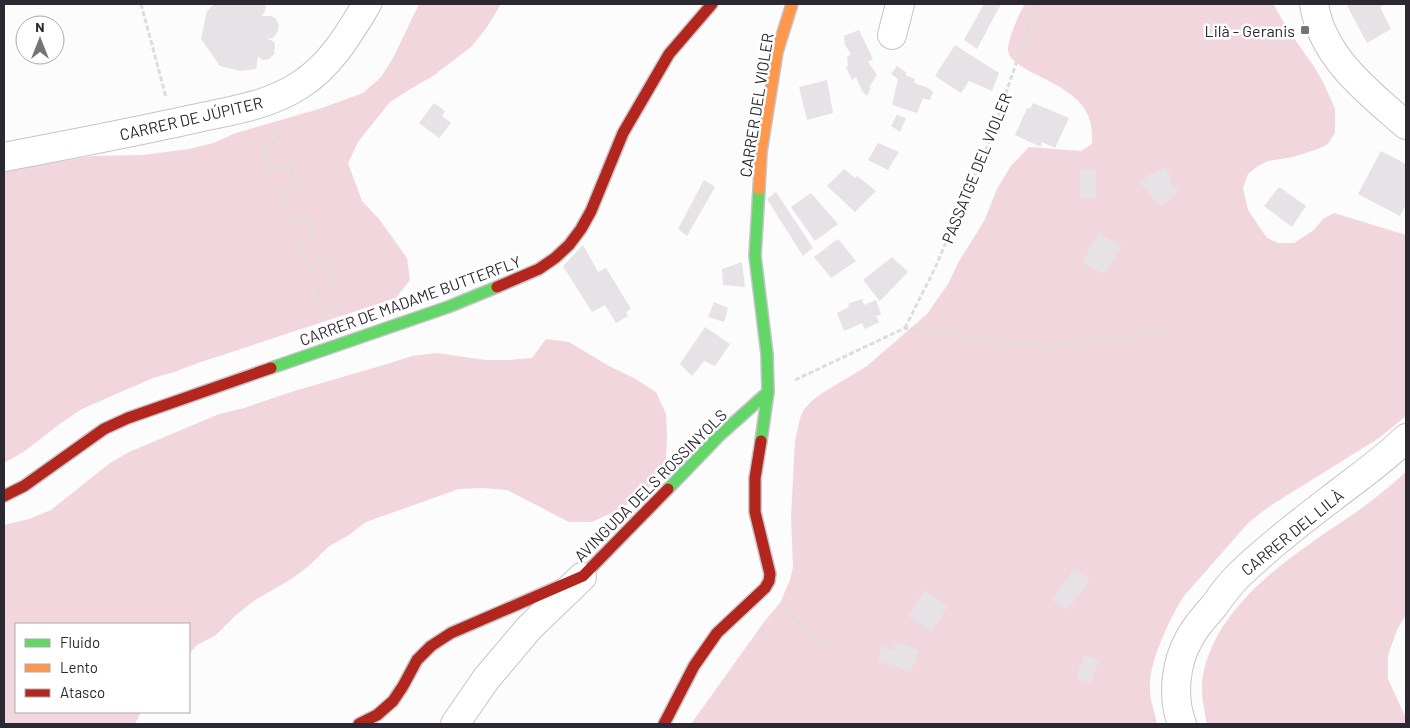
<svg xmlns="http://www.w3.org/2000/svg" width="1410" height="728" font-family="Barlow,sans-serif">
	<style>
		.forest { fill: #f2d6dd }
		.building { fill: #e6e2e5 }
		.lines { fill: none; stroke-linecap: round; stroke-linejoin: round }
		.street-casing { stroke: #c7c4c9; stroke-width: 30 }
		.fast-casing { stroke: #c7c4c9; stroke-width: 14 }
		.slow-casing { stroke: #c7c4c9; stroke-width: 14 }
		.jam-casing { stroke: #c7c4c9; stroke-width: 14 }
		.path { stroke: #ddd; stroke-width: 3; stroke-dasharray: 5 2.5; stroke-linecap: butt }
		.street { stroke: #fff; stroke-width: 28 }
		.fast { stroke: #63d668; stroke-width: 11 }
		.slow { stroke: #ff974d; stroke-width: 11 }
		.jam { stroke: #b3261e; stroke-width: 11 }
		.poi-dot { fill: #757279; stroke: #fff; stroke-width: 2 }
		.labels { text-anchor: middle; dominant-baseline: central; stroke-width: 5; stroke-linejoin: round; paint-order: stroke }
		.poi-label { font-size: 16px; fill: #2c2832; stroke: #fff; text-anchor: end }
		.street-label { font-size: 16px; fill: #2c2832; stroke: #fff }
	</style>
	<rect width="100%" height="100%" fill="#fcfcfc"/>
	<g class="forest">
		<polygon points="419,4 501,4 487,27 471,47 433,76 412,88 390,102 358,142 348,163 362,201 379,219 407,258 410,280 396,298 198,363 174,372 153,378 82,409 61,423 25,451 4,463 4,171 92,156 142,155 189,149 213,143 236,133 319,109 363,93 381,77 393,58"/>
		<path d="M1023 4H1273L1291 34 1315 68 1324 84 1335 109V133L1328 144 1318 149 1293 157 1268 161 1258 166 1248 174 1243 188 1248 210 1267 238 1278 243H1294L1314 230 1323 219 1334 213 1406 235V416L1379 438 1270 506 1249 522 1184 596C1170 618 1148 663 1150 690 1150 701 1155 713 1157 724H691L764 622 780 603 790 580 793 567 791 516 795 441 800 418 805 408 814 399 824 392 867 366 927 314 948 284 958 263 984 221 998 187 1011 166 1029 147 1081 151 1092 144C1092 136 1092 128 1090 121 1080 81 1010 74 1008 50 1007 42 1019 13 1024 6Z"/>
		<polygon points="546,339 569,342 609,366 634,378 656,392 666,414 667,437 666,461 656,481 639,498 616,511 592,522 569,522 507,490 482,488 459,489 366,522 349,535 328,547 311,564 293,578 252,602 234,617 216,635 197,645 189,654 189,624 16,624 16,712 141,712 135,724 4,724 4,525 29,519 51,510 110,463 129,452 219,414 244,408 291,392 387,364 412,356 437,353 485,360 508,360 532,358"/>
		<path d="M1406 472V615L1397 630 1388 655V679L1406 718V724H1207C1204 709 1200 691 1203 675 1217 602 1296 553 1352 515 1371 502 1389 487 1406 472Z"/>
	</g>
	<g class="building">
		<polygon points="214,4 265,4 266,6 265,11 262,16 271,16 275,18 279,25 278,31 273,38 267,38 274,42 275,47 274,54 269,59 262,60 258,57 256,69 240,71 220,66 201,39 207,11"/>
		<polygon points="984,4 1001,4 977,49 964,40"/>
		<polygon points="1346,4 1386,4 1380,7 1391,29 1367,43"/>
		<polygon points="859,30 873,59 868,62 877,75 869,87 871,88 867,96 862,91 856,77 852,80 846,67 848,65 847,57 851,54 845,45 844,36"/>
		<polygon points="955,45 999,73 992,91 969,81 961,93 935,76"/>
		<polygon points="897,66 907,73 905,75 915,79 914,83 928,88 933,92 930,100 923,98 917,113 892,105 898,79 891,74"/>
		<polygon points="827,80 833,113 807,120 799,87"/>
		<polygon points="434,103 445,111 442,116 451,123 439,138 419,123"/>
		<polygon points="1033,103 1069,118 1055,148 1042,142 1041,147 1015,135 1027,108 1030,109"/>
		<polygon points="897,115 906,118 900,132 891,126"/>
		<polygon points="878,143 899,152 888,170 868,160"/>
		<polygon points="1381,151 1406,164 1406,204 1400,216 1358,194"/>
		<polygon points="1164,167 1172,178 1169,181 1179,192 1160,207 1139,182 1151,173 1153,175"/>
		<polygon points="844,169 855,178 857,176 876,191 855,212 827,186"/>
		<rect x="1080" y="170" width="16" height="28"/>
		<polygon points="704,180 715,187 687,236 678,229"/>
		<polygon points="1279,187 1306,206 1292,227 1264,206"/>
		<polygon points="776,192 813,248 803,256 767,199"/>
		<polygon points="811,193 838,224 815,241 791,207"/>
		<polygon points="1099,233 1122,246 1104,274 1082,262"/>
		<polygon points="838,239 856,261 831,278 814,257"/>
		<polygon points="583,245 598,272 606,268 631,309 626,312 628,316 616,323 605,305 592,312 563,266"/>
		<polygon points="892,257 908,272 880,301 863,280"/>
		<polygon points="742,262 745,287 723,285 722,269"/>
		<polygon points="862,299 864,305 876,300 881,314 876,316 879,322 865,329 862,323 844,331 837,313 849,307 848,304"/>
		<polygon points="714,302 728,308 724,322 708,317"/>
		<polygon points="705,327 730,344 715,366 704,361 692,376 680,364"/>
		<polygon points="1074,569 1090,580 1067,610 1052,600"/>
		<polygon points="924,590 948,606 932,632 908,616"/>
		<polygon points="896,642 919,650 911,672 877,661 882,646 893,650"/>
		<polygon points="1084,655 1099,660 1091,683 1076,678"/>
	</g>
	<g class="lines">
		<defs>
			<g id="street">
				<path d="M1314 4C1322 57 1368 92 1406 125"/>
				<polyline points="892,35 900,4"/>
				<path d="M4 157C67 145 130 133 193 119 230 111 268 106 300 85 331 65 349 34 367 4"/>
				<polyline points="455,724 486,679 529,628 582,577"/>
				<path d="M1182 724C1172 698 1175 664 1189 639 1195 627 1205 616 1214 606 1221 596 1229 585 1238 576 1270 545 1306 518 1341 491 1363 474 1386 458 1406 438"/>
			</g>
			<g id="fast">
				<polyline points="759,189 755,256 767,354 768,392 761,441"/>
				<polyline points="271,368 448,307 497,287"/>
				<polyline points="668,489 720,435 768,392"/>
			</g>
			<polyline id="slow" points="759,189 761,152 777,52 792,4"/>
			<g id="jam">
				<polyline points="497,287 539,269 555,258 569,245 581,229 591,211 623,133 669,54 712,4"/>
				<polyline points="4,496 24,486 104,429 128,418 271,368"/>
				<polyline points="359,724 377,715 393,701 403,686 417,660 431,646 451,633 583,576 668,489"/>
				<polyline points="664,724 694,666 717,633 765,588 769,581 770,574 755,512 755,478 761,441"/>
			</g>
		</defs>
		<use href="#street" class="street-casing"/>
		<use href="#fast" class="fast-casing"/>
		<use href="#slow" class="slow-casing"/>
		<use href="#jam" class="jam-casing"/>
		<g class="path">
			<polyline points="141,4 166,97"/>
			<polyline points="275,128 279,140 263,146 273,172 290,166 297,187 280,192 292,223 308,217 315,234 298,241 309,269 326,262 333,283 316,290 325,313 342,307 344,312"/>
			<polyline points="905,328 935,268 990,140 1034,11 1037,4"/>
			<polyline points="795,380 905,328 1042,347 1164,332"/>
			<polyline points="785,609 824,647"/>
		</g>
		<use href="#street" class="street"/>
		<use href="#fast" class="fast"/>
		<use href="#slow" class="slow"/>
		<use href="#jam" class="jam"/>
	</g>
	<rect class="poi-dot" x="1300" y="25" width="10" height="10" rx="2.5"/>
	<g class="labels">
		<g class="poi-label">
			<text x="1295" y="30">Lilà - Geranis</text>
		</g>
		<g class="street-label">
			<text transform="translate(756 105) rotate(-81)">CARRER DEL VIOLER</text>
			<text transform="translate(191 118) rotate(-13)">CARRER DE JÚPITER</text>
			<text transform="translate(976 168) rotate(-68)">PASSATGE DEL VIOLER</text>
			<text transform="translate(410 300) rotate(-20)">CARRER DE MADAME BUTTERFLY</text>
			<text transform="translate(650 485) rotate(-45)">AVINGUDA DELS ROSSINYOLS</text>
			<text transform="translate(1292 532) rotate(-39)">CARRER DEL LILÀ</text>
		</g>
	</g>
	<rect width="1410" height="728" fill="none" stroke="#2c2832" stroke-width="10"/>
	<rect x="15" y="623" width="175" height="90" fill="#ffffff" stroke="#aba9ad"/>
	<rect x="25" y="639" width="25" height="8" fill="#63d668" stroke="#aba9ad"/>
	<text x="60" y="648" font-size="15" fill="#2c2832">Fluido</text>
	<rect x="25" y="664" width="25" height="8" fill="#ff974d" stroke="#aba9ad"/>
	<text x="60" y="673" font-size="15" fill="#2c2832">Lento</text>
	<rect x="25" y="689" width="25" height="8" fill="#b3261e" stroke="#aba9ad"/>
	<text x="60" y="698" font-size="15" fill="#2c2832">Atasco</text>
	<g transform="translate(40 40)"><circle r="24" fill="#ffffff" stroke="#aba9ad"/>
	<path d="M0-4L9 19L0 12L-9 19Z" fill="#757279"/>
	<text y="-8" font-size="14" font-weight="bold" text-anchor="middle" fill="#2c2832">N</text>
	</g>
</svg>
